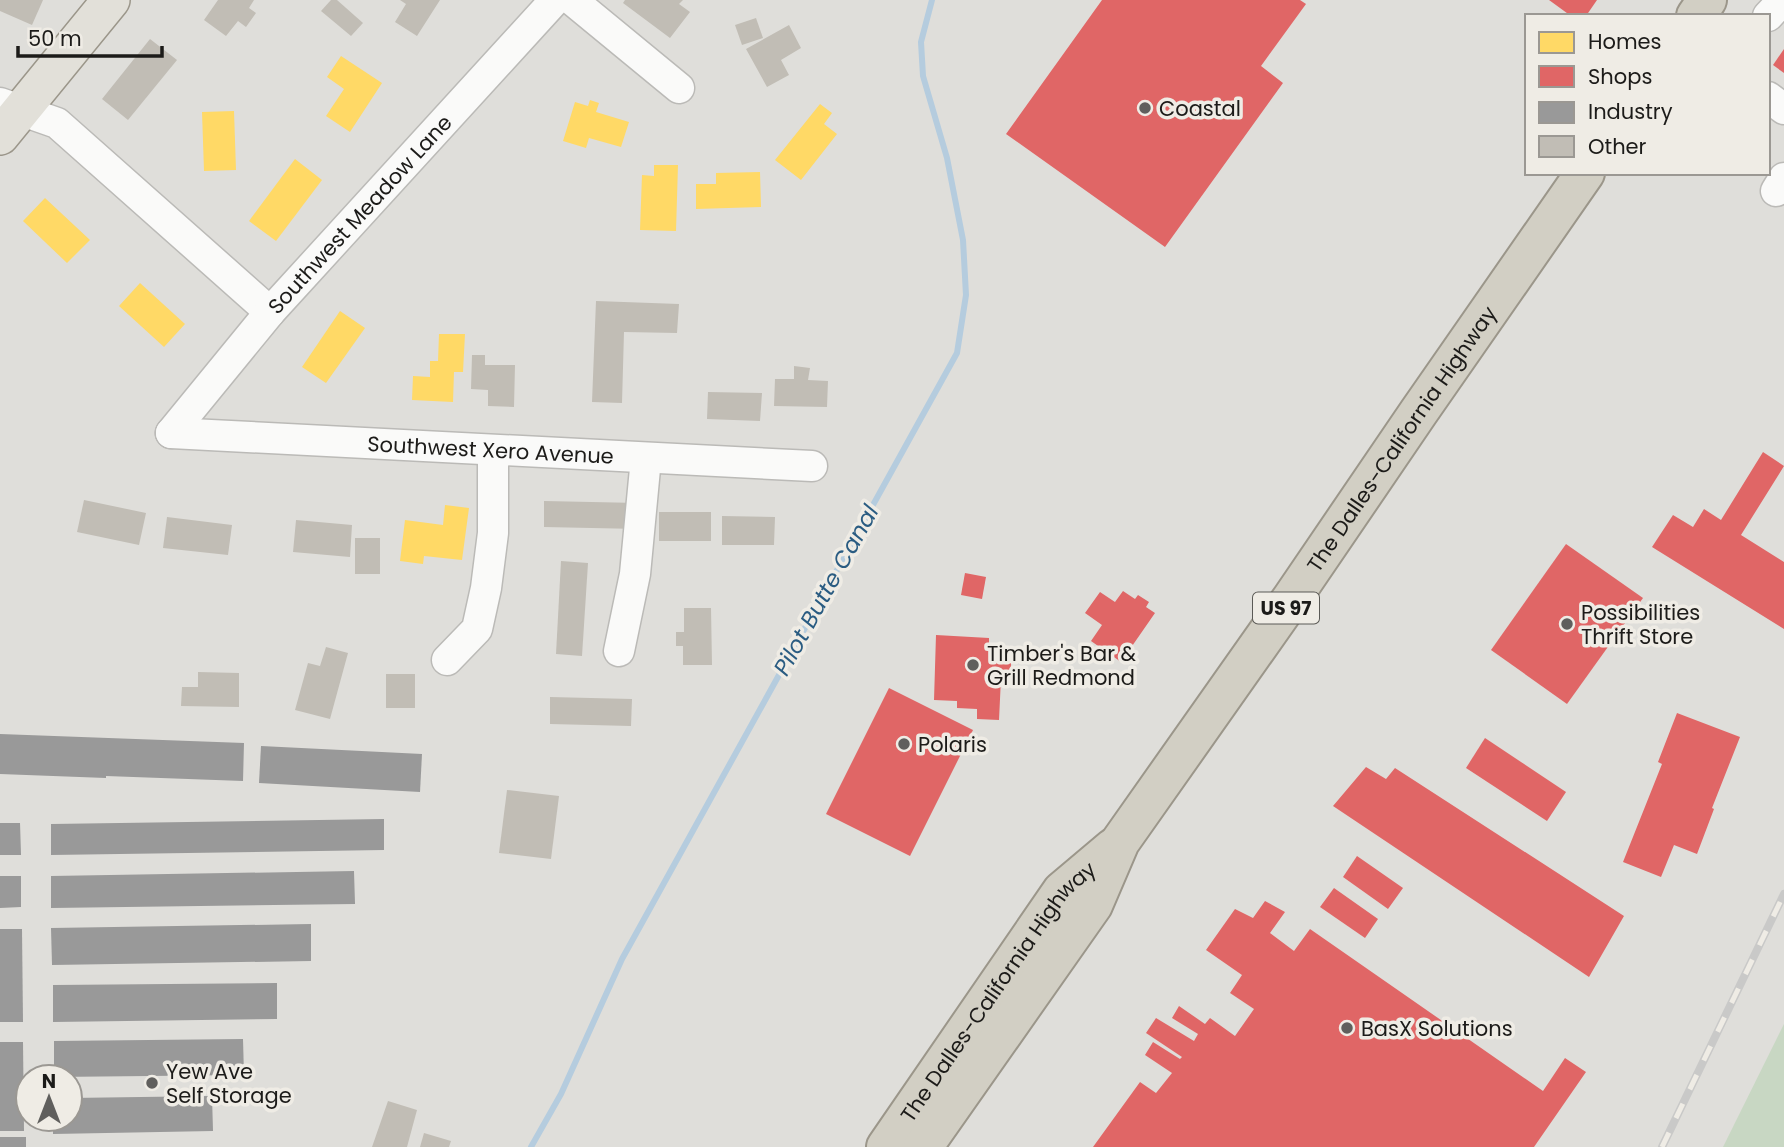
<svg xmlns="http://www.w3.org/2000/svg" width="1784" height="1147" font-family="Poppins,sans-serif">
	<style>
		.green { fill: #c8d7c3 }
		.homes { fill: #ffd966 }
		.shops { fill: #e06666 }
		.industry { fill: #999 }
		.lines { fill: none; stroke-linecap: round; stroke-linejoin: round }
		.stream { stroke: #b5ccde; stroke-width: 6 }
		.building { fill: #c1bdb5 }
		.minor-casing { stroke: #bbbab7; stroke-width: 33 }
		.major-casing { stroke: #9b968a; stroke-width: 40 }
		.highway-casing { stroke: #9b968a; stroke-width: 42 }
		.minor { stroke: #fafaf9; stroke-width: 30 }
		.major { stroke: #e2e0d9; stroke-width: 37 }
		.highway { stroke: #d2cfc4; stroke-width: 38 }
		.rail-casing { stroke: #c9c9c8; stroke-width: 8 }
		.rail { stroke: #efece5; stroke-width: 5; stroke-dasharray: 16; stroke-linecap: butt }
		.poi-dot { fill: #605f5d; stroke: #efece5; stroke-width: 2.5 }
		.labels { text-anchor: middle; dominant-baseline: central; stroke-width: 7; stroke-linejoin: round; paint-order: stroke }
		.shield { fill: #efece5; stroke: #5b5a56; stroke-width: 2 }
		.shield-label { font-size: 19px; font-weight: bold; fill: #1c1b19 }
		.poi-label { font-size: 21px; fill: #1c1b19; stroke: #efece5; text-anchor: start }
		.street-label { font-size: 21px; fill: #1c1b19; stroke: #efece5 }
		.water-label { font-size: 23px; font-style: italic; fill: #2a5c82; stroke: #efece5 }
	</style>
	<rect width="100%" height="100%" fill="#dfdeda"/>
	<polygon class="green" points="1784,1024 1784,1147 1723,1147"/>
	<g class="homes">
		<polygon points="341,56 382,83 350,132 326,116 344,89 327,77"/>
		<polygon points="590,100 599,103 596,112 629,122 621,147 589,138 586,148 563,141 575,102 588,106"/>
		<polygon points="820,104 832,113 824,124 837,134 801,180 775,160"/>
		<polygon points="234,111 236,170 204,171 202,112"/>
		<polygon points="295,159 322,180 276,241 249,221"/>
		<polygon points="654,165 678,165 676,231 640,230 642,175 654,176"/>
		<polygon points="760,172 761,207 696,209 696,184 716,184 716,173"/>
		<polygon points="45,198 90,240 67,263 23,221"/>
		<polygon points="140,283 185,324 164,347 119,306"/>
		<polygon points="340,311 365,328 326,383 302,367"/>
		<polygon points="439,334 465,334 463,372 454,372 453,402 412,400 413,376 430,377 430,361 438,361"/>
		<polygon points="445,505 469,508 462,560 424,556 423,564 400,561 405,520 443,525"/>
	</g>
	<g class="shops">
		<polygon points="1102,0 1300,0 1306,4 1261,66 1283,83 1165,247 1006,134"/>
		<polygon points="1549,0 1597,0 1586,16 1571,16"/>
		<polygon points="1784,49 1784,73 1773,65"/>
		<polygon points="1763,452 1784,466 1741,535 1784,562 1784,629 1652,547 1673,515 1693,527 1704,509 1721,520"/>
		<polygon points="1566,544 1643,598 1567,704 1491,650"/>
		<polygon points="965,573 986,577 982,599 961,595"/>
		<polygon points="1123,591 1135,599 1138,595 1149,602 1146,607 1155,613 1121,662 1091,641 1102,625 1085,613 1100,592 1115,602"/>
		<polygon points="936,635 989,638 989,651 1012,652 1010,678 1001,678 999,720 977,719 977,709 957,708 957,701 934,700"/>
		<polygon points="889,688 973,730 910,856 826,814"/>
		<polygon points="1677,713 1740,737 1712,808 1714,809 1697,854 1674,845 1661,877 1623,862 1662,764 1658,762"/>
		<polygon points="1485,738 1566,792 1547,821 1466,768"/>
		<polygon points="1366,767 1386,779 1395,768 1624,916 1589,977 1333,806"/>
		<polygon points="1357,856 1403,888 1388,909 1343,877"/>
		<polygon points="1334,888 1378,919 1365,938 1320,907"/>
		<polygon points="1265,901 1285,912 1270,933 1294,951 1310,929 1543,1091 1565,1058 1586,1072 1534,1147 1093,1147 1140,1082 1156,1093 1172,1073 1145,1055 1153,1042 1180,1059 1182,1057 1146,1033 1156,1018 1194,1041 1198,1034 1172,1018 1179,1006 1205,1024 1210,1018 1235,1036 1254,1009 1230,993 1242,975 1206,950 1235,909 1253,918"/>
	</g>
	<g class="industry">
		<polygon points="0,734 244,743 243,781 106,776 106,778 0,774"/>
		<polygon points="261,746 422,754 420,792 259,783"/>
		<polygon points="384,819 384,850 51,855 51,824"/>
		<polygon points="0,823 20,823 21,855 0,855"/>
		<polygon points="354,871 355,904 51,908 51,876"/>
		<polygon points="0,876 21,876 21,907 0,908"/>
		<polygon points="311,924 311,961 52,965 51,928"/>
		<polygon points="0,929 22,929 23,1022 0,1022"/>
		<polygon points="277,983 277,1019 53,1022 53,985"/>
		<polygon points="243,1039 244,1075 54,1077 54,1041"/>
		<polygon points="0,1042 23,1042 24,1131 0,1131"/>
		<polygon points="212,1096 213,1131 53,1134 53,1119 70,1119 70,1098"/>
		<rect x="0" y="1137" width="26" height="10"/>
	</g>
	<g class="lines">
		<polyline class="stream" points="531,1147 561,1094 622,959 957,353 966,295 963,240 947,158 923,76 921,42 932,0"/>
	</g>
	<g class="building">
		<polygon points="0,0 43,0 32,25 0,11"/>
		<polygon points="218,0 254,0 249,8 256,13 246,27 238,21 226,36 204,20"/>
		<polygon points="331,0 337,0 363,23 351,36 321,11"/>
		<polygon points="400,0 440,0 417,36 395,22 406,4"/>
		<polygon points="625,0 683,0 679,4 690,12 670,38 623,3"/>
		<polygon points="756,18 763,38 742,45 735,25"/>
		<polygon points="789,25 801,48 781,60 789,75 767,87 746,49"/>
		<polygon points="150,39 177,60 128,120 102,99"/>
		<polygon points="596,301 679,304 677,333 624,332 622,403 592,402"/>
		<polygon points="472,355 485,355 485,365 515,365 514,407 488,406 488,390 471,389"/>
		<polygon points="794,366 810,368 808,380 828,381 827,407 774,406 775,379 794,379"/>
		<polygon points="708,392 762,393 760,421 707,419"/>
		<polygon points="84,500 146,513 139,545 77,532"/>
		<polygon points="544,501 639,503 639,529 544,527"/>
		<rect x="659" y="512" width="52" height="29"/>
		<polygon points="722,516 775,517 774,545 722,545"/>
		<polygon points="167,517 232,525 228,555 163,548"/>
		<polygon points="296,520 352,525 350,557 293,552"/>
		<rect x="355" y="538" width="25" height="36"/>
		<polygon points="561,561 588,563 582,656 556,654"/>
		<polygon points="684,608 711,608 712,665 683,665 683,646 676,646 676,632 684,632"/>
		<polygon points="326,647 348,653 330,719 295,710 308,663 320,666"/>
		<polygon points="198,672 239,673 239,707 181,706 182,687 198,687"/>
		<rect x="386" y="674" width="29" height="34"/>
		<polygon points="550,697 632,699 631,726 550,724"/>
		<polygon points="507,790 559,796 551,859 499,853"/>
		<polygon points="388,1101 417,1110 407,1147 372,1147"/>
		<polygon points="424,1133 451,1141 449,1147 420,1147"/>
	</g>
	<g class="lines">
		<defs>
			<g id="minor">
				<polyline points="572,0 679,88"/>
				<polyline points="1768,16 1780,3 1781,0"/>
				<polyline points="1768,97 1784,109"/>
				<polyline points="0,103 57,123 270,312"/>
				<polyline points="1776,191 1784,178"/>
				<path id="s1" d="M171 433 812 466"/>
				<path id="s2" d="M171 433 270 312 555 0"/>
				<polyline points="619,651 635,574 646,458"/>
				<polyline points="447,660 477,629 486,588 493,533 493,451"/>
			</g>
			<polyline id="major" points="0,136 111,0"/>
			<g id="highway">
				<polyline points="1696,16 1707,0"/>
				<path id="s3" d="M886 1147 1062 891 1113 848"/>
				<path id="s4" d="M923 1147 1093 905 1120 842 1292 598 1418 413 1585 173"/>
			</g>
		</defs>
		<use href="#minor" class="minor-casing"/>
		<use href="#major" class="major-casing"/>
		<use href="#highway" class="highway-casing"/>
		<use href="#minor" class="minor"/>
		<use href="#major" class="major"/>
		<use href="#highway" class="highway"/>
		<defs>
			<polyline id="rail" points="1662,1147 1784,894"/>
		</defs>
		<use href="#rail" class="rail-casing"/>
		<use href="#rail" class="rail"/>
	</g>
	<g class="poi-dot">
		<circle cx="1145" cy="108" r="7"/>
		<circle cx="1567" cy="624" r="7"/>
		<circle cx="973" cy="665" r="7"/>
		<circle cx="904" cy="744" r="7"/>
		<circle cx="1347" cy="1028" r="7"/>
		<circle cx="152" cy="1083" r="7"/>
	</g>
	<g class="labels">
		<rect class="shield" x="1253" y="592.5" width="66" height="31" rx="5"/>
		<g class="shield-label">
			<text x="1286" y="608">US 97</text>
		</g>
		<g class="poi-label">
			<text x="1159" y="108">Coastal</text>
			<text x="1581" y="612">Possibilities<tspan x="1581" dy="24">Thrift Store</tspan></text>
			<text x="987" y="653">Timber's Bar &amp;<tspan x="987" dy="24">Grill Redmond</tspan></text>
			<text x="918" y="744">Polaris</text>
			<text x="1361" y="1028">BasX Solutions</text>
			<text x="166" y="1071">Yew Ave<tspan x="166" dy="24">Self Storage</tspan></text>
		</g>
		<g class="street-label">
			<text stroke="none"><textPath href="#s2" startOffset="289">Southwest Meadow Lane</textPath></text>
			<text stroke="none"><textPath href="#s4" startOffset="856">The Dalles-California Highway</textPath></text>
			<text stroke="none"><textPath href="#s1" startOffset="320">Southwest Xero Avenue</textPath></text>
			<text stroke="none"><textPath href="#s3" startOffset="192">The Dalles-California Highway</textPath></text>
		</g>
		<g class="water-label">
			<text transform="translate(826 590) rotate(-61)">Pilot Butte Canal</text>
		</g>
	</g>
	<rect x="1525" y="14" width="245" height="161" fill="#efece5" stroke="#9b9893" stroke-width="2"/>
	<rect x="1539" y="32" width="35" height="21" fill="#ffd966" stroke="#9b9893" stroke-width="2"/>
	<text x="1588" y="49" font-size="21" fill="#1c1b19">Homes</text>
	<rect x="1539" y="66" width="35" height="21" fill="#e06666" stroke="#9b9893" stroke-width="2"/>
	<text x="1588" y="84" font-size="21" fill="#1c1b19">Shops</text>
	<rect x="1539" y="102" width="35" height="21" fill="#999999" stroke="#9b9893" stroke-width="2"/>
	<text x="1588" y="119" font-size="21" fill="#1c1b19">Industry</text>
	<rect x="1539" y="136" width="35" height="21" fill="#c1bdb5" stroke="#9b9893" stroke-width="2"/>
	<text x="1588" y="154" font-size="21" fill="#1c1b19">Other</text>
	<g transform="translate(49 1098)"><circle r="33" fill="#efece5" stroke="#9b9893" stroke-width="2"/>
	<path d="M0-5L12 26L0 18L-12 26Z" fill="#605f5d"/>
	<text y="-10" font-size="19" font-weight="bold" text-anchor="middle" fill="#1c1b19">N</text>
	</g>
	<path d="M18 46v10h144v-10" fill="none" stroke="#1c1b19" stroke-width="3.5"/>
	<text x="28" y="46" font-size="21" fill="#1c1b19" stroke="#efece5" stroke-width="5" paint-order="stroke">50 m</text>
</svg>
